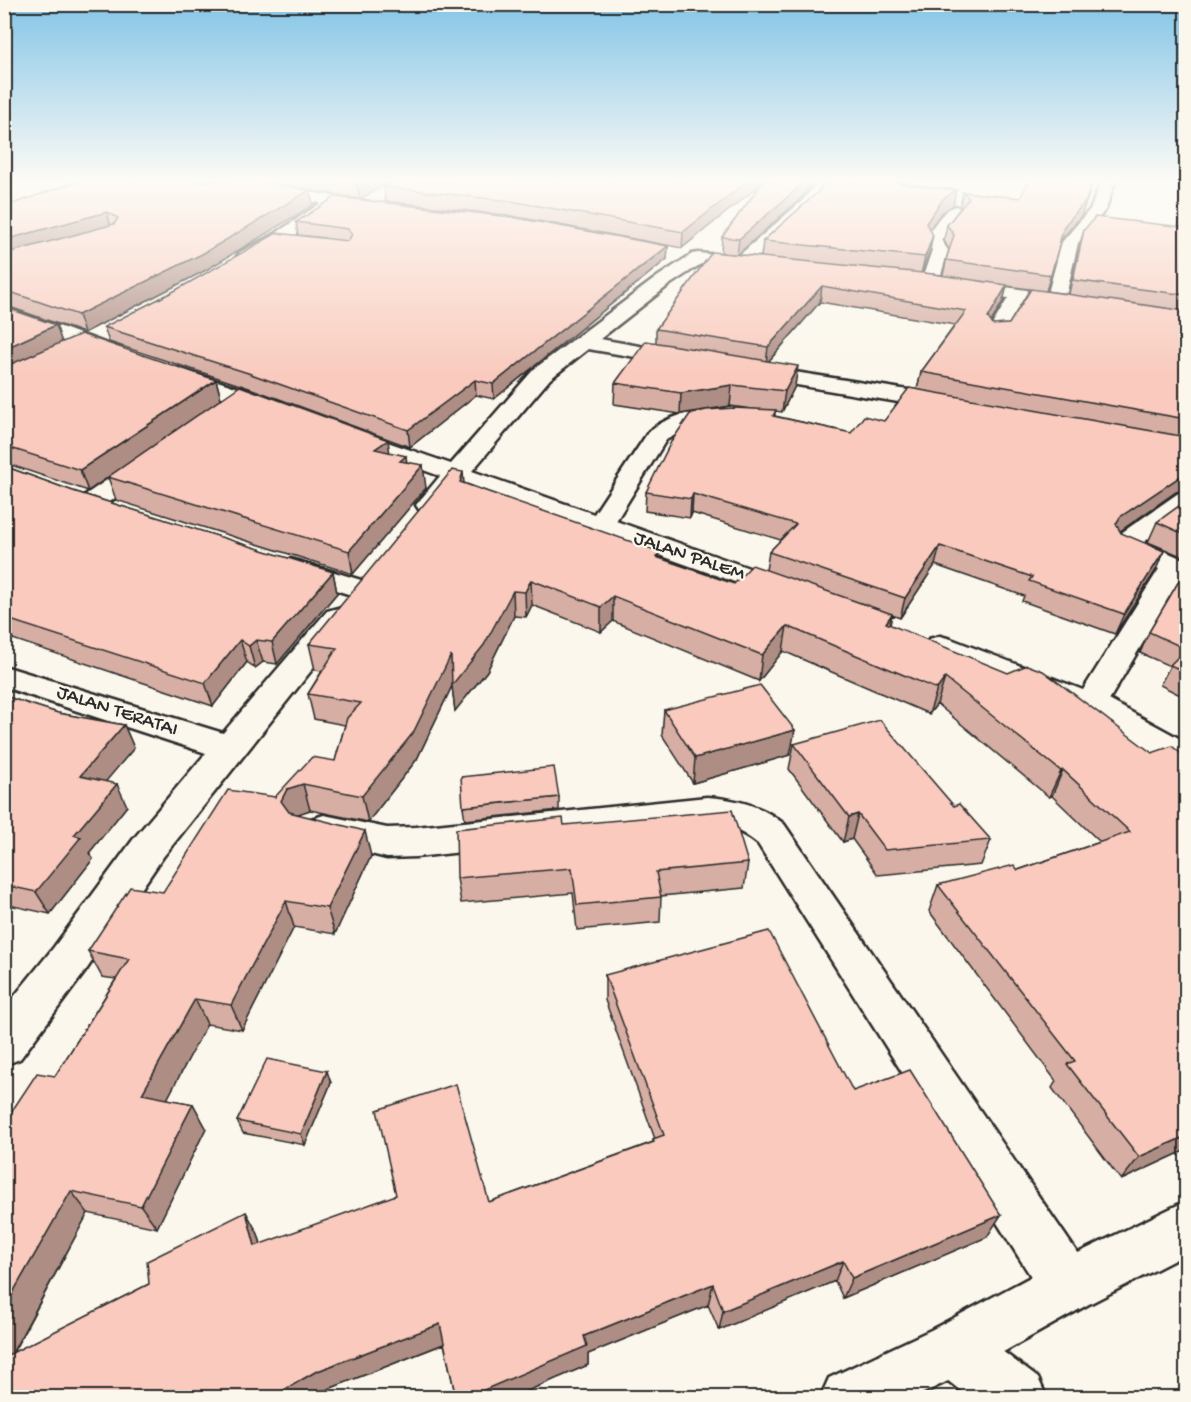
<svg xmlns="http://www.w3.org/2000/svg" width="1191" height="1402" font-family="'Gochi Hand',sans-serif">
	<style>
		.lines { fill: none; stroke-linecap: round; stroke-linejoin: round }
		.minor-casing { stroke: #2b2b2b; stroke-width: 5 }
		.major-casing { stroke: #2b2b2b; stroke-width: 5 }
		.minor { fill: #fbf7ec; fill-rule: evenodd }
		.major { fill: #fbf7ec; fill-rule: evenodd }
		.wall { fill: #d6aea3; stroke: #2b2b2b; stroke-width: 1.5; fill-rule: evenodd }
		.shaded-wall { fill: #ae8d84; stroke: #2b2b2b; stroke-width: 1.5 }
		.building { fill: #f9cabd; stroke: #2b2b2b; stroke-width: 1.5 }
		.labels { text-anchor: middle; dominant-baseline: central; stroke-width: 4.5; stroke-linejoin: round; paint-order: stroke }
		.street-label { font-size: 20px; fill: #2b2b2b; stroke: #fbf7ec }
	</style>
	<rect width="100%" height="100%" fill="#fbf7ec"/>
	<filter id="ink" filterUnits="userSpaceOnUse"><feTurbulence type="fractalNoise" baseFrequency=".0167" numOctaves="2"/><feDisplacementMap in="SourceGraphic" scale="12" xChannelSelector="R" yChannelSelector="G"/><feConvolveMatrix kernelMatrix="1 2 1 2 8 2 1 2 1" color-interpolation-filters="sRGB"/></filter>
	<g filter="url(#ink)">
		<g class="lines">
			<defs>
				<g id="minor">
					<polygon points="210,181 242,181 370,202 378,207 370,212 337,206 285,243 246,261 240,260 237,256 240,252 273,235 321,203 217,185"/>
					<path d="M818 181H833L813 206 755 260 759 264 756 268 750 269 701 264 669 285 600 339 690 355 693 359 690 363 683 365 588 349 550 379 472 471 594 514 649 431C673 412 709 406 739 413L742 418 739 423 690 427 666 440 616 521 794 584 799 590 794 596 784 599 774 596 461 484C449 498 440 516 420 511L416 505 440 476 339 440 335 435 339 430 347 428 451 464 534 369 657 277 692 254 698 253 737 257 803 200Z"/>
					<polygon points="1101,181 1115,181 1106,209 1078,243 1066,296 1079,298 1081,302 1079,306 1072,308 1025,301 1003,339 989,339 986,335 1008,298 957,290 954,286 957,282 963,281 1048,293 1062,242 1091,208"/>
					<path d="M956 206 964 211 941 240 948 250 939 282 936 286H924L921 282 932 250 925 240C932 228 942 210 956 206Z"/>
					<polygon points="4,306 121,349 124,353 121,357 114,359 107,357 4,319"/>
					<polygon points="751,365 946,396 954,398 957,403 954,408 946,410 743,376 740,371 743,366"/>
					<polygon points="175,367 281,402 284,407 281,412 273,414 265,412 167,378 164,373 167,368"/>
					<polygon points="148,456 157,458 160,463 157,468 100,509 91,511 82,509 78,503 82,497 139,458"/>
					<polygon points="1186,491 1186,511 1144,542 1185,560 1186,570 1109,700 1186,742 1186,770 1174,767 1095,720 929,653 924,646 929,639 940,636 951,639 1083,690 1159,569 1114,550 1110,544 1114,538 1177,494"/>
					<polygon points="291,559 371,583 376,589 371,595 361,598 281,573 277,567 281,561"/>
					<polygon points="338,608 349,611 353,617 349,623 163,857 84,973 20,1059 4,1065 4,1009 54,947 135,837 206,753 4,687 4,666 223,733 327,611"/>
					<path d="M707 797C736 799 761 805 784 824L1087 1267 1095 1286 1087 1305 1068 1313 1049 1305 758 844C741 830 729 826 707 825L416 857 387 858 311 839 305 829 311 819 324 815 387 828 416 827Z"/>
					<polygon points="953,1321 973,1329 1038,1378 1047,1398 970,1398 933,1369 925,1349 933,1329"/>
				</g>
				<polygon id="major" points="1186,1201 1186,1254 1087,1305 973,1369 913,1398 820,1398 829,1378 933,1329 1049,1267"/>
			</defs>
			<use href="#minor" class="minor-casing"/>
			<use href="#major" class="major-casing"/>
			<use href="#minor" class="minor"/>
			<use href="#major" class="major"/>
		</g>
		<g class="wall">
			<polygon points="78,181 391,181 360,199 302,189 310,190 313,205 206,270 84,333 4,305 4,207"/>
			<polygon points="815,181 801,198 737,255 721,253 722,237 762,183 682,248 512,216 385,201 384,187"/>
			<path d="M826 181H908L905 184 956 190 953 205 940 214 930 229V250L922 273 943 275 949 250 944 240 947 225 961 207 960 206 963 192 1020 198 1089 194 1081 216 1060 241 1046 291 1069 294 1080 244 1084 230 1178 227 1179 222 1186 200V489L1176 492 1120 531 1156 570 1115 634 1022 601 1024 596 935 565 900 618 892 615 890 625 1152 753 1186 1150 1121 1180 1052 1088 1056 1081 929 911 938 885 1018 870 1100 842 1052 796 1049 797 937 704 929 714 783 651 759 681 613 621 601 632 532 605 526 617 514 616 487 671 455 711 452 686 417 759 368 822 310 810 297 814 371 856 335 934 294 927 242 1030 207 1024 167 1099 193 1104 206 1128 157 1228 88 1213 13 1353 149 1284 246 1212 258 1234 261 1244 489 1202 653 1142V1139H655L605 1000V975L853 1091 987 1237 843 1298 835 1281 719 1330 708 1305 588 1354V1365L511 1398H456L444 1344 326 1390 313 1398H4L55 1076 116 979 102 977 88 951 163 892 275 797 335 761 345 725 314 719 308 694 322 671 315 670 309 644 464 483 660 558 734 584 766 570 769 552 781 540 692 513 690 518 645 511 646 492 701 411 680 414 614 404 615 383 656 342V329L761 257 763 241 817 193ZM1007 286 1030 289 1009 324 993 325 991 322 1003 301ZM820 302 955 325 921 372 917 389 884 421 851 433 775 416V411L782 412 795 386 769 361ZM730 406 759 410 711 409Z"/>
			<polygon points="296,222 668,246 667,259 494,399 476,395 410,447 252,389 109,342 104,327 325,238 298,235"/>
			<polygon points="4,307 56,325 62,343 216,380 221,399 88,491 5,463"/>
			<polygon points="389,452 407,462 426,488 353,574 116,500 108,477"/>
			<polygon points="4,466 73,491 333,572 337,593 277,664 263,662 255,668 247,662 213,706 13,639 4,646"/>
			<polygon points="1186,501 1186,562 1186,558 1148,542 1157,522"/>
			<polygon points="1186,569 1186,698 1160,685 1170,666 1140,653 1149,632"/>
			<polygon points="4,696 58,713 124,725 134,748 105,781 127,806 89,853 93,859 50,914 4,904"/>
			<polygon points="664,710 790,755 693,783 662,735"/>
			<polygon points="794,744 954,806 991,840 981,865 878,875 852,839 843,842 789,769"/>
			<polygon points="559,797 559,810 465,820 463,807"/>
			<polygon points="564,825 748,863 744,888 661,896 660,922 577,930 573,893 461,903 457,878"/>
			<polygon points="331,1083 305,1145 243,1133 237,1121"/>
		</g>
		<g class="shaded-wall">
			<polygon points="363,181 391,181 360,199 357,184"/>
			<polygon points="748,181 765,181 682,248 683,232"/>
			<polygon points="806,181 815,181 801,198 737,255 739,239"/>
			<polygon points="900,181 908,181 895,198 898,183"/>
			<polygon points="1093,181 1081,216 1060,241 1064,226"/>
			<polygon points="310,190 313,205 206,270 84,333 78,315"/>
			<polygon points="956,190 953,205 940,214 923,239 926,223 943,199"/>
			<polygon points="107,212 111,227 4,258 4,240"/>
			<polygon points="933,235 930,250 921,274 925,257"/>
			<polygon points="668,246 667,259 494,399 493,384"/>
			<polygon points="1007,285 1003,301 984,334 988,318"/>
			<polygon points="822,286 820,302 766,364 768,347"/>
			<polygon points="56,325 62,343 4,370 4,349"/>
			<polygon points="798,366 795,386 782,412 785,391"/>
			<polygon points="216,380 221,399 88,491 80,470"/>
			<polygon points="475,380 476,395 410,447 408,430"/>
			<polygon points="732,385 730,406 680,414 681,393"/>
			<polygon points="388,440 391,462 375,449"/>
			<polygon points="406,456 409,479 400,461"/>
			<polygon points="423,465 426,488 353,574 349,551"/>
			<polygon points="463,472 465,495 460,482"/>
			<polygon points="1186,473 1186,489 1176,492 1113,536 1116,524 1120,517 1184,474"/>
			<polygon points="693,494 692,513 690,518 691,499"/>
			<polygon points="940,546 935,565 900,618 905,598"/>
			<polygon points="1164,551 1156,570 1115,634 1124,614"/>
			<polygon points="333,572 337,593 277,664 272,642"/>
			<polygon points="531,580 532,605 526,617 525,592"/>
			<polygon points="513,591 514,616 487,671 455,711 452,686 417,759 368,822 362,796 451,655"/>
			<polygon points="613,596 613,621 601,632 601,607"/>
			<polygon points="892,614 886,639 886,623"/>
			<polygon points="4,621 13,639 4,646"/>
			<polygon points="787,626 783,651 759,681 762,655"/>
			<polygon points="240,640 247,662 213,706 205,683"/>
			<polygon points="256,640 263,662 255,668 249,646"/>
			<polygon points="945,678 937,704 929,714 937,689"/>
			<polygon points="124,725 134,748 91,799 80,776"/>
			<polygon points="795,730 790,755 693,783 695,758"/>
			<polygon points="1063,770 1052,796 1049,797 1061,771"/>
			<polygon points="117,784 127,806 89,853 93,859 50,914 36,892 74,835"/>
			<polygon points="303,784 310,810 295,815 289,827 281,801 287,789"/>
			<polygon points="858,814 852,839 843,842 849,817"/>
			<polygon points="365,831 371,856 335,934 327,908"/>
			<polygon points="286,901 294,927 242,1030 231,1005"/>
			<polygon points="195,999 207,1024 157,1118 142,1094"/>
			<polygon points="327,1071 331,1083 305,1145 301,1134"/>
			<polygon points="193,1104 206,1128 157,1228 141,1206"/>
			<polygon points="1186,1136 1186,1150 1121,1180 1139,1157"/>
			<polygon points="71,1191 88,1213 4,1368 4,1308"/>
			<polygon points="246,1212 258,1234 267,1267 255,1246"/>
			<polygon points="1001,1215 987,1237 843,1298 852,1278"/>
			<polygon points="843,1261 835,1281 719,1330 723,1311"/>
			<polygon points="713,1284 708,1305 588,1354 588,1365 511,1398 465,1398 584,1336"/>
			<polygon points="440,1324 446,1343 326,1390 313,1398 270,1398 315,1372"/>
		</g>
		<g class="building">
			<polygon points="78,181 257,181 310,190 202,254 78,315 4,290 4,254 114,224 118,218 107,212 4,240 4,207"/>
			<polygon points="337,181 363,181 357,184"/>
			<polygon points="393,181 748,181 683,232 511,201 384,187"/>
			<polygon points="764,181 806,181 739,239 722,237"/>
			<polygon points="826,181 900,181 898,183 956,190 943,199 926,223 933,235 925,257 763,241 817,193"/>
			<polygon points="1029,181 1093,181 1085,202 1064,226 1051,275 946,260 954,235 947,225 969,198 963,192 1020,198"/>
			<polygon points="335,197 511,217 668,246 493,384 475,380 408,430 248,373 104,327 176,290 277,233 348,241 352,234 348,229 296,222"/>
			<polygon points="1184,208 1186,208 1186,295 1073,280 1084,230 1095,217 1182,227"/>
			<polygon points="712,252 933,274 1007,285 988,318 993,325 1009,324 1031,289 1186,311 1186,419 921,372 966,311 822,286 768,347 656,329"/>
			<polygon points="4,307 56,325 4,349"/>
			<polygon points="81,334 216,380 80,470 4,446 4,367"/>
			<polygon points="646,341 798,366 785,391 732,385 681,393 615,383"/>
			<polygon points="240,386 388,440 375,449 406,456 400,461 423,465 349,551 108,477"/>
			<polygon points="909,388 1186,437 1186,473 1184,474 1120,517 1116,524 1121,533 1164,551 1124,614 1029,581 1032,577 940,546 905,598 769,552 796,524 693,494 691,499 646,492 671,442 690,414 706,410 733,408 776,410 773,416 851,433 864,416 884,421"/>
			<polygon points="4,466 73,491 333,572 272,642 256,640 249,646 240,640 205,683 4,618"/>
			<polygon points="452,470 463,472 460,482 661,552 656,557 734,584 752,565 892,614 886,623 1008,673 1027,665 1043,671 1152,753 1172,746 1186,758 1186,1136 1139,1157 1067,1064 1075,1061 938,885 1014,865 1018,870 1130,832 1063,770 1061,771 945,678 937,689 787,626 762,655 613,596 601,607 531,580 525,592 513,591 484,645 452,685 451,655 413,733 362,796 303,784 287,789 281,801 289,812 365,831 327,908 286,901 231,1005 195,999 142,1094 193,1104 141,1206 71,1191 4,1308 4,1123 37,1073 55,1076 129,959 88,951 130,887 163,892 228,790 275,797 312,757 335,761 347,718 361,703 308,694 337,648 309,644"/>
			<polygon points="1186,501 1186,535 1157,522"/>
			<polygon points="1186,569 1186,672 1170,665 1186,649 1149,632"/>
			<polygon points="760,685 795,730 695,758 664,710"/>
			<polygon points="4,696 58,713 124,725 80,776 117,784 74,835 81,837 36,892 4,885"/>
			<polygon points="880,720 954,806 959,804 991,840 885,850 858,814 849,817 794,744"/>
			<polygon points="554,767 559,797 463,807 461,777"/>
			<polygon points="732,810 748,863 656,872 661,897 577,905 572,868 457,878 456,829 563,818 564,825"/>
			<polygon points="769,931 853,1091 910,1070 1001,1215 852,1278 843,1261 723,1311 713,1284 584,1336 587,1346 465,1398 456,1398 440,1324 315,1372 270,1398 4,1398 4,1357 149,1284 147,1261 246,1212 255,1246 396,1195 377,1110 456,1084 489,1202 654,1142 653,1139 664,1135 605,975"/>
			<polygon points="267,1059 327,1071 301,1134 237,1121"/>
		</g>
	</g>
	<linearGradient id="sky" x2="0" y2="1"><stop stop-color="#84c5e7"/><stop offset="0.48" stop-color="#fdfbf6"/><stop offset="1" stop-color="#fdfbf6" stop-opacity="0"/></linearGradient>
	<rect width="1191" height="377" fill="url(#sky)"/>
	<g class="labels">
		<g class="street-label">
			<text transform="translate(689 557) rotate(19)">JALAN PALEM</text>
			<text transform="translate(117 712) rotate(18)">JALAN TERATAI</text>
		</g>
	</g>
	<rect width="1191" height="1402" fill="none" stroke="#fbf7ec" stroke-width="24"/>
	<rect x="12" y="12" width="1167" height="1378" fill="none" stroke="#2b2b2b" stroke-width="2" filter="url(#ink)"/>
</svg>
